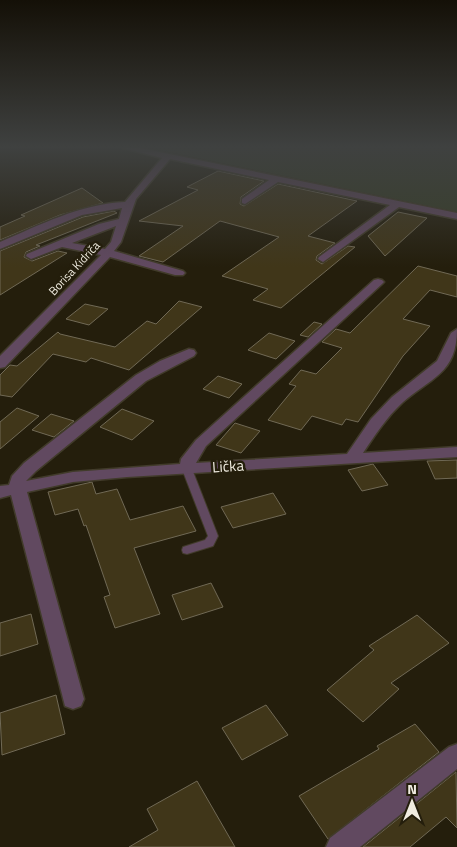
<svg xmlns="http://www.w3.org/2000/svg" width="457" height="847" font-family="'Titillium Web',sans-serif">
	<style>
		.green { fill: #373e27 }
		.building { fill: #403619; stroke: #706955 }
		.lines { fill: none; stroke-linecap: round; stroke-linejoin: round }
		.service-casing { stroke: #413b2a; stroke-width: 2 }
		.minor-casing { stroke: #413b2a; stroke-width: 3 }
		.service { fill: #614960; fill-rule: evenodd }
		.minor { fill: #614960; fill-rule: evenodd }
		.labels { text-anchor: middle; dominant-baseline: central; stroke-width: 5; stroke-linejoin: round; paint-order: stroke }
		.far-street-label { font-size: 12px; fill: #f0ece0; stroke: #241e0c }
		.street-label { font-size: 15px; fill: #f0ece0; stroke: #241e0c }
	</style>
	<rect width="100%" height="100%" fill="#241e0c"/>
	<polygon class="green" points="149,148 457,148 457,212"/>
	<g class="building">
		<polygon points="218,171 264,181 241,197 240,204 244,206 278,184 357,201 308,236 335,243 317,256 316,260 322,264 348,246 355,247 281,308 253,300 268,289 222,276 279,237 220,221 163,262 139,256 183,226 139,221 198,190 187,187"/>
		<polygon points="82,188 103,203 60,215 0,240 0,227 25,216 21,215"/>
		<polygon points="114,211 117,213 36,245 40,246 26,252 24,257 32,261 58,251 67,253 0,295 0,251 83,217"/>
		<polygon points="398,212 427,218 385,256 368,236"/>
		<polygon points="418,266 457,276 457,297 430,290 403,319 430,326 403,356 358,422 346,419 342,425 312,416 301,430 268,420 296,386 289,384 301,370 316,374 342,348 322,342 336,329 350,333"/>
		<polygon points="179,301 202,307 129,370 91,358 86,362 53,354 12,397 0,395 0,375 10,365 17,366 58,332 60,334 115,347 147,321 156,324"/>
		<polygon points="85,304 108,309 89,325 66,319"/>
		<polygon points="314,322 322,324 308,337 300,335"/>
		<polygon points="269,333 295,341 276,359 248,350"/>
		<polygon points="218,376 242,384 229,398 203,389"/>
		<polygon points="17,408 39,416 0,449 0,422"/>
		<polygon points="122,409 154,421 132,440 100,427"/>
		<polygon points="51,414 74,421 54,437 32,430"/>
		<polygon points="235,423 260,431 241,453 216,445"/>
		<polygon points="457,460 457,478 435,479 427,461"/>
		<polygon points="373,464 388,485 362,491 348,470"/>
		<polygon points="92,482 96,494 117,489 130,520 183,506 196,531 134,548 160,614 115,628 104,597 110,595 86,525 84,526 78,509 55,515 48,492"/>
		<polygon points="273,493 286,514 233,528 221,507"/>
		<polygon points="211,583 223,607 182,620 172,595"/>
		<polygon points="31,614 38,644 0,656 0,623"/>
		<polygon points="417,615 449,643 391,683 399,689 363,722 327,690 374,650 369,646"/>
		<polygon points="56,695 65,734 2,755 0,713"/>
		<polygon points="266,705 288,735 242,760 222,728"/>
		<polygon points="415,724 439,752 328,839 299,796 379,749 377,746"/>
		<polygon points="456,772 457,828 446,817 410,847 363,847"/>
		<polygon points="197,781 235,847 129,847 158,830 147,809"/>
	</g>
	<g class="lines">
		<defs>
			<polygon id="service" points="187,466 192,469 218,536 213,546 187,554 183,553 182,550 183,547 205,540 208,536 182,469"/>
			<g id="minor">
				<path d="M123 148H140L457 213V219L399 207 323 262 318 259 319 257 390 205 278 182 245 204 242 203V199L269 180 170 159 136 199 121 242 114 251 183 271 185 273 183 275H175L110 257 5 367 0 368V356L101 255 62 247 31 259 26 256 27 254 99 224 119 219 122 208 82 215 0 249V242C40 225 80 204 125 202L162 158ZM116 226 111 242 105 249 72 243Z"/>
				<path d="M378 279 382 280 384 282 382 284 206 446 196 463 347 454 371 419 392 397 437 361 451 333 457 329C457 374 430 378 402 403 386 418 375 435 363 453L457 447V457L127 477 73 482 27 492 84 699 81 706 73 709 65 706 11 495 0 498V486L9 485 12 476 24 463 136 375 160 361 189 349 194 350 196 353 194 356 146 381 36 471 26 481 73 472 180 464 181 459 196 440 374 280Z"/>
				<polygon points="457,744 457,769 360,847 326,847 330,838 449,747"/>
			</g>
		</defs>
		<use href="#service" class="service-casing"/>
		<use href="#minor" class="minor-casing"/>
		<use href="#service" class="service"/>
		<use href="#minor" class="minor"/>
	</g>
	<linearGradient id="sky" x2="0" y2="1"><stop stop-color="#141007"/><stop offset="0.55" stop-color="#3f4140"/><stop offset="1" stop-color="#3f4140" stop-opacity="0"/></linearGradient>
	<rect width="457" height="267" fill="url(#sky)"/>
	<g class="labels">
		<g class="far-street-label">
			<text transform="translate(74 268) rotate(-47)">Borisa Kidriča</text>
		</g>
		<g class="street-label">
			<text transform="translate(228 466) rotate(-4)">Lička</text>
		</g>
	</g>
	<g transform="translate(412 802)" stroke="#241e0c" stroke-width="4" paint-order="stroke">
	<path d="M0-4L9 19L0 12L-9 19Z" fill="#f0ece0"/>
	<text y="-8" font-size="14" font-weight="bold" text-anchor="middle" fill="#f0ece0">N</text>
	</g>
</svg>
